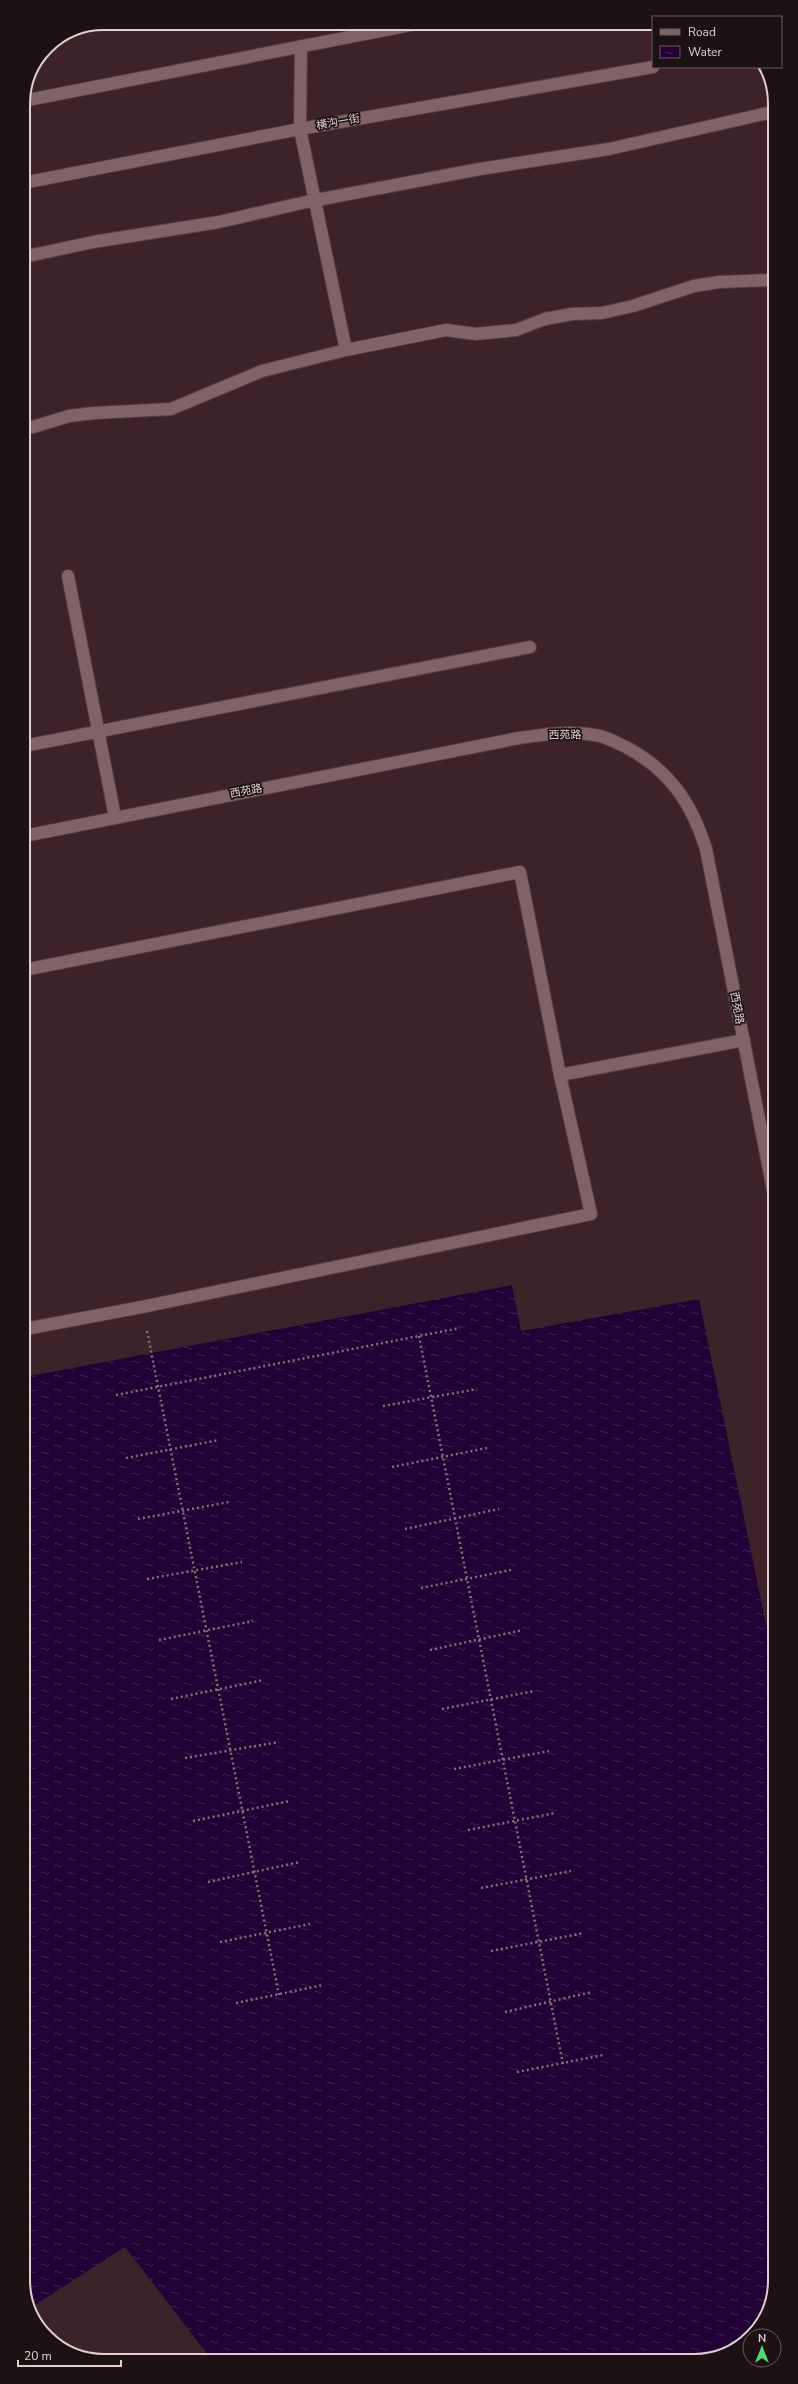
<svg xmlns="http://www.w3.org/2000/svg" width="798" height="2384" font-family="'Nunito Sans','Noto Sans SC',sans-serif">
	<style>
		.water { fill: url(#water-ripples) }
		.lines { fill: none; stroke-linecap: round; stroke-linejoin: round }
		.minor-casing { stroke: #543f43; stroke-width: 14 }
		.tertiary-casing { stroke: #543f43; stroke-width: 14 }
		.secondary-casing { stroke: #543f43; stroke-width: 14 }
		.path { stroke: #867075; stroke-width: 2.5; stroke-dasharray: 2 3; stroke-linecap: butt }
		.minor { stroke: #816268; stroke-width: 12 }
		.tertiary { stroke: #816268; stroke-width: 12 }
		.secondary { stroke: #816268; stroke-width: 12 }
		.labels { text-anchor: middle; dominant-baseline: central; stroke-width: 3.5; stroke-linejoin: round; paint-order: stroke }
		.street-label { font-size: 11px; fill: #e0cfd1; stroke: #1c1113 }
		.rim { fill: none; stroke: #e0cfd1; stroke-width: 2 }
	</style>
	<defs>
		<pattern id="water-ripples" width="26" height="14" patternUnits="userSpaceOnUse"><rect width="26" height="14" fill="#230036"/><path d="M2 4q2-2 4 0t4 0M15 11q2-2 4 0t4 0" fill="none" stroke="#432452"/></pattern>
	</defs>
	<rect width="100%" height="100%" fill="#3d2329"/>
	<polygon class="water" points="512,1285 521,1331 699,1299 774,1663 775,2280 758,2330 715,2358 212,2360 125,2247 30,2308 26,2301 25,1377"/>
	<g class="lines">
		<defs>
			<g id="minor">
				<polyline points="301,46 300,129 346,350"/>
				<polyline points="23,101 421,23"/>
				<polyline points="23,257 93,242 219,222 306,202 480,169 609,149 772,112"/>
				<polyline points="24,427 33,427 69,416 94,413 171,409 262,371 346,350 446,330 476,334 516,330 545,319 572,314 602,313 633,306 694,286 719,282 773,280"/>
				<polyline points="68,576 115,817"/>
				<polyline points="24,746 530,647"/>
				<polyline points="24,970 520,872 560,1075 591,1214 142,1307 25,1329"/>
				<polyline points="560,1075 744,1040"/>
			</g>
			<polyline id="tertiary" points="23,183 300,129 653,67"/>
			<path id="secondary" d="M24 836 519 738C544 735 569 730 595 735 605 736 617 743 626 747 669 770 692 803 706 849L774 1195"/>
		</defs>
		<use href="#minor" class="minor-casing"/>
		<use href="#tertiary" class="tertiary-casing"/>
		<use href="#secondary" class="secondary-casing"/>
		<g class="path">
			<polyline points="147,1331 279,1995"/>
			<polyline points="419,1336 563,2064"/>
			<polyline points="116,1395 460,1328"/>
			<polyline points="383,1406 477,1389"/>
			<polyline points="126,1458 219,1440"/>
			<polyline points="392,1467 487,1448"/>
			<polyline points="138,1519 229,1502"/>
			<polyline points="405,1529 499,1509"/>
			<polyline points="147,1579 242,1562"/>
			<polyline points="421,1588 511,1570"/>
			<polyline points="159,1640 253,1621"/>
			<polyline points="430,1650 523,1630"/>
			<polyline points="171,1699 264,1680"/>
			<polyline points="442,1709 534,1691"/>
			<polyline points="185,1758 279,1742"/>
			<polyline points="454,1769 549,1751"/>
			<polyline points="193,1821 290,1801"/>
			<polyline points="468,1830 555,1813"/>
			<polyline points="208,1882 300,1862"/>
			<polyline points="481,1888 571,1871"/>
			<polyline points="220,1942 310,1924"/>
			<polyline points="491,1951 584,1933"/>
			<polyline points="236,2003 323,1985"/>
			<polyline points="505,2012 592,1992"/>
			<polyline points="517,2072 603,2055"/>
		</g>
		<use href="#minor" class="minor"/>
		<use href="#tertiary" class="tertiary"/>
		<use href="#secondary" class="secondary"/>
	</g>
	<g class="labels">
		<g class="street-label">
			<text transform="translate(338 122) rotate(-10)">横沟一街</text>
			<text transform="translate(565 735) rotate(-1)">西苑路</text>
			<text transform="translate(246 791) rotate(-11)">西苑路</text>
			<text transform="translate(737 1008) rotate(79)">西苑路</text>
		</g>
	</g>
	<path d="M0 0H798V2384H0ZM104 30H694A74 74 0 0 1 768 104V2280A74 74 0 0 1 694 2354H104A74 74 0 0 1 30 2280V104A74 74 0 0 1 104 30Z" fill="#1c1113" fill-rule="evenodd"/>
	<path class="rim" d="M104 30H694A74 74 0 0 1 768 104V2280A74 74 0 0 1 694 2354H104A74 74 0 0 1 30 2280V104A74 74 0 0 1 104 30Z"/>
	<rect x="652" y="16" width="130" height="52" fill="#1c1113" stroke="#6a5d5f"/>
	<rect x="660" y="29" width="20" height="6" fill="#816268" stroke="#6a5d5f"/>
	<text x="688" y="36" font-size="12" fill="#e0cfd1">Road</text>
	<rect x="660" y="46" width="20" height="12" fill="url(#water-ripples)" stroke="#6a5d5f"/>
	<text x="688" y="56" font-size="12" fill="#e0cfd1">Water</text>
	<g transform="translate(762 2348)"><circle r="19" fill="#1c1113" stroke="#6a5d5f"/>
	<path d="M0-3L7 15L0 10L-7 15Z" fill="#5bd56e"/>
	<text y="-6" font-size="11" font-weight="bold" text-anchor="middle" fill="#e0cfd1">N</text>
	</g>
	<path d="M18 2360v6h103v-6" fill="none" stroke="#e0cfd1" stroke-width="2"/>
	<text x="24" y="2360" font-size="12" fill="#e0cfd1" stroke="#1c1113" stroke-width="3" paint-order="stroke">20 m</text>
</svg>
